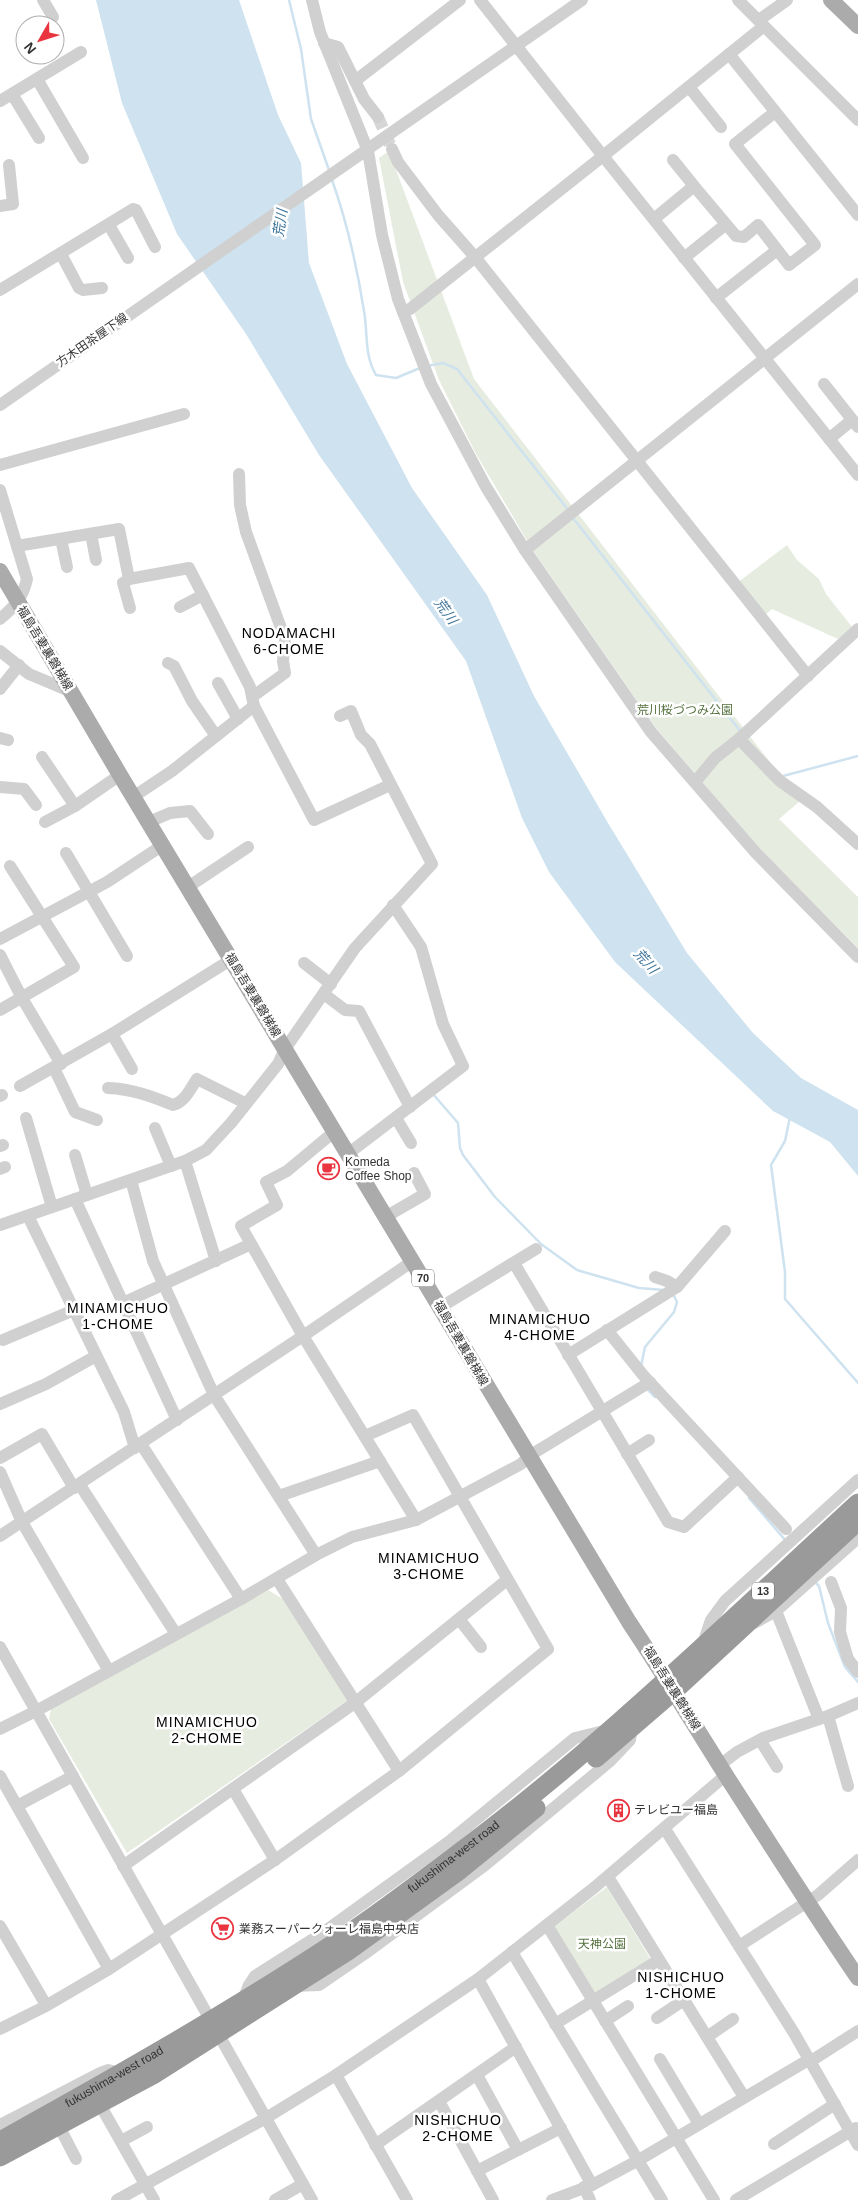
<svg xmlns="http://www.w3.org/2000/svg" width="858" height="2200" font-family="Arial,'Noto Sans JP',sans-serif">
	<style>
		.green { fill: #e6ecdf }
		.water { fill: #cee2ef }
		.lines { fill: none; stroke-linecap: round; stroke-linejoin: round }
		.stream { stroke: #cee2ef; stroke-width: 2.5 }
		.minor-tunnel { stroke: #d6d6d6; stroke-width: 12; stroke-dasharray: 12 6; stroke-linecap: butt }
		.minor { stroke: #d0d0d0; stroke-width: 12 }
		.major { stroke: #ababab; stroke-width: 16 }
		.highway { stroke: #9a9a9a; stroke-width: 19 }
		.labels { text-anchor: middle; dominant-baseline: central; stroke-width: 5; stroke-linejoin: round; paint-order: stroke }
		.shield { fill: #fff; stroke: #707070; stroke-width: 1 }
		.shield-label { font-size: 11px; font-weight: bold; fill: #333 }
		.street-label { font-size: 12px; fill: #333; stroke: #fff }
		.park-label { font-size: 12px; fill: #55713e; stroke: #fff }
		.poi-label { font-size: 12px; fill: #333; stroke: #fff; text-anchor: start }
		.water-label { font-size: 14px; font-style: italic; fill: #3d7499; stroke: #fff }
		.neighbourhood-label { font-size: 14px; letter-spacing: 1px; fill: #000; stroke: #fff }
	</style>
	<rect width="100%" height="100%" fill="#fff"/>
	<g class="green">
		<polygon points="389,151 474,379 800,801 779,819 858,897 858,948 762,851 656,728 532,549 475,452 439,380 403,282 379,158"/>
		<polygon points="787,545 797,560 819,579 826,594 852,627 838,639 772,609 764,616 737,583"/>
		<polygon points="268,1590 283,1599 348,1700 127,1853 49,1719 51,1709"/>
		<polygon points="607,1887 651,1960 594,1995 553,1927"/>
	</g>
	<polygon class="water" points="96,0 239,0 278,115 301,163 309,263 347,364 412,488 487,595 534,696 608,823 687,953 753,1033 801,1078 858,1110 858,1176 830,1142 773,1111 615,962 549,872 522,818 466,661 319,455 246,334 177,234 122,103"/>
	<g class="lines">
		<g class="stream">
			<polyline points="289,0 301,49 311,119 329,170"/>
			<path d="M332 180C347 222 357 267 364 311 368 333 364 355 376 375L396 378 420 368"/>
			<polyline points="427,366 443,363 457,369 569,511"/>
			<polyline points="573,518 741,732"/>
			<polyline points="783,776 858,756"/>
			<polyline points="433,1094 458,1123 460,1148 463,1155 495,1197 541,1244 577,1270 639,1288 664,1290"/>
			<polyline points="790,1117 785,1141 771,1165 785,1272 785,1299 858,1383"/>
			<polyline points="641,1366 645,1347 674,1312 677,1302 673,1294"/>
			<polyline points="646,1388 655,1397"/>
			<polyline points="749,1498 786,1541"/>
			<polyline points="815,1582 819,1586 828,1623 845,1667 858,1682"/>
		</g>
		<polyline class="minor-tunnel" points="378,117 392,149"/>
		<g class="minor">
			<polyline points="43,0 53,17"/>
			<polyline points="312,0 320,32 368,151 382,235 398,299 431,384 486,487 525,550 651,732 756,853 858,957"/>
			<polyline points="480,0 603,156 764,26"/>
			<polyline points="738,0 858,120"/>
			<polyline points="759,20 787,0"/>
			<polyline points="324,43 338,47 364,99 378,117"/>
			<polyline points="729,54 858,215"/>
			<polyline points="37,79 83,158"/>
			<polyline points="355,81 460,0"/>
			<polyline points="689,87 721,127"/>
			<polyline points="12,94 39,138"/>
			<polyline points="0,101 81,52"/>
			<polyline points="392,149 398,162 438,215 475,257 808,676"/>
			<polyline points="673,160 694,186"/>
			<polyline points="0,206 13,204 9,165"/>
			<polyline points="654,219 694,186 736,236 744,237 758,225 789,265 815,245 735,144 775,112"/>
			<polyline points="109,225 128,258"/>
			<polyline points="61,254 79,288 83,290 102,288"/>
			<polyline points="684,258 725,225"/>
			<polyline points="0,290 133,209 136,210 155,247"/>
			<polyline points="716,298 777,250"/>
			<polyline points="403,312 410,309 603,156 858,475"/>
			<polyline points="824,384 858,427"/>
			<polyline points="0,405 582,0"/>
			<polyline points="829,439 852,420"/>
			<polyline points="0,465 184,414"/>
			<polyline points="239,474 240,505 246,532 285,639 283,661 285,673 252,697"/>
			<path d="M0 490 27 579C23 598 14 607 0 619"/>
			<polyline points="91,534 96,560"/>
			<polyline points="61,539 67,567"/>
			<polyline points="17,546 119,529 129,579 189,568 250,687 254,706 314,820 390,785"/>
			<polyline points="525,550 858,284"/>
			<polyline points="129,579 123,583 130,608"/>
			<polyline points="180,607 203,595"/>
			<polyline points="0,651 29,674 72,692"/>
			<polyline points="168,663 174,666 192,701 216,736"/>
			<polyline points="218,683 238,719"/>
			<polyline points="0,689 19,665"/>
			<polyline points="0,738 8,740"/>
			<polyline points="739,739 780,781 817,807 858,844"/>
			<polyline points="42,757 75,806"/>
			<polyline points="696,781 715,758 739,739 858,629"/>
			<polyline points="0,787 24,789 36,805"/>
			<polyline points="133,797 172,771 254,706"/>
			<polyline points="45,822 75,806 120,775"/>
			<polyline points="149,822 170,813 190,811 208,834"/>
			<polyline points="66,853 127,956"/>
			<polyline points="188,887 248,847"/>
			<polyline points="0,939 107,882 163,845"/>
			<polyline points="0,955 22,998 61,1064"/>
			<polyline points="304,963 331,984"/>
			<polyline points="324,994 345,1010 359,1011 410,1107"/>
			<polyline points="0,1010 74,967 10,866"/>
			<polyline points="112,1034 132,1069"/>
			<polyline points="54,1068 75,1112 97,1120"/>
			<polyline points="20,1086 112,1034 232,959"/>
			<path d="M108 1088C132 1089 151 1096 173 1105 185 1102 190 1089 197 1079L245 1103"/>
			<polyline points="0,1096 2,1095"/>
			<polyline points="26,1118 52,1207"/>
			<polyline points="396,1118 411,1143"/>
			<polyline points="155,1128 171,1166"/>
			<polyline points="335,1131 287,1171 266,1182 277,1205 241,1226 303,1336 416,1520"/>
			<polyline points="0,1146 3,1145"/>
			<polyline points="349,1153 463,1066 443,1024 421,947 393,905"/>
			<polyline points="75,1155 87,1195"/>
			<polyline points="185,1161 216,1261"/>
			<polyline points="0,1169 5,1167"/>
			<polyline points="131,1180 153,1261 214,1395 316,1555"/>
			<polyline points="75,1199 177,1420"/>
			<polyline points="28,1216 124,1412 135,1448"/>
			<polyline points="387,1216 425,1194 414,1173"/>
			<polyline points="0,1225 185,1161 206,1150 231,1123 278,1064 285,1049 355,948 432,864 370,744 361,735 351,711 340,716"/>
			<polyline points="514,1263 668,1522 684,1527 738,1477"/>
			<polyline points="655,1277 667,1281 677,1287"/>
			<polyline points="123,1303 251,1244"/>
			<polyline points="441,1307 536,1249"/>
			<polyline points="607,1330 643,1375 786,1529"/>
			<polyline points="3,1340 74,1310"/>
			<polyline points="568,1355 677,1287 725,1231"/>
			<polyline points="0,1404 46,1384 96,1356"/>
			<polyline points="627,1454 649,1440"/>
			<polyline points="0,1458 42,1434 74,1488"/>
			<polyline points="0,1472 22,1522 109,1671"/>
			<polyline points="80,1485 176,1634"/>
			<polyline points="279,1496 380,1461"/>
			<polyline points="0,1536 303,1336 413,1261"/>
			<polyline points="277,1579 399,1771"/>
			<polyline points="831,1582 841,1608 840,1632 848,1659 858,1672"/>
			<polyline points="241,1599 316,1555 352,1537 416,1520 521,1464 529,1456 650,1382"/>
			<polyline points="776,1611 819,1719"/>
			<polyline points="459,1619 481,1647"/>
			<polyline points="754,1623 776,1611 858,1538"/>
			<polyline points="703,1644 711,1620 725,1601 858,1480"/>
			<polyline points="0,1647 312,2200"/>
			<polyline points="828,1716 848,1786"/>
			<polyline points="0,1729 36,1711 241,1599 141,1444"/>
			<polyline points="760,1740 777,1767"/>
			<polyline points="720,1765 737,1752 763,1738 828,1716 858,1703"/>
			<polyline points="0,1776 109,1969"/>
			<polyline points="233,1789 275,1860"/>
			<polyline points="17,1806 73,1776"/>
			<polyline points="665,1829 794,2033 858,2145"/>
			<polyline points="123,1866 356,1702 507,1580"/>
			<polyline points="608,1877 744,2097"/>
			<polyline points="547,1925 714,2200"/>
			<polyline points="0,1926 46,2005"/>
			<polyline points="739,1946 818,1895 858,1860"/>
			<polyline points="512,1952 662,2200"/>
			<polyline points="478,1979 592,2185"/>
			<polyline points="294,1986 319,1985 370,1950 484,1866 609,1762 630,1740 631,1732"/>
			<polyline points="243,2000 249,1985 255,1976 321,1934 451,1840 575,1738 608,1730"/>
			<polyline points="657,2018 684,2000"/>
			<polyline points="605,2021 628,2006"/>
			<polyline points="555,2024 659,1960"/>
			<polyline points="0,2029 44,2007 109,1969 275,1860 399,1771 548,1649 413,1415 365,1436"/>
			<polyline points="707,2037 733,2019"/>
			<polyline points="660,2059 699,2124"/>
			<polyline points="811,2061 858,2031"/>
			<polyline points="336,2075 407,2200"/>
			<polyline points="477,2075 518,2150"/>
			<polyline points="439,2101 493,2200"/>
			<polyline points="103,2110 154,2200"/>
			<polyline points="0,2125 100,2073 108,2070 121,2073"/>
			<polyline points="62,2132 76,2159"/>
			<polyline points="121,2141 147,2127"/>
			<polyline points="774,2144 835,2104"/>
			<polyline points="375,2145 516,2047"/>
			<polyline points="477,2171 561,2128"/>
			<polyline points="584,2187 590,2200"/>
			<polyline points="117,2200 266,2118 336,2075 478,1979 595,1887 726,1775"/>
			<polyline points="275,2200 303,2184"/>
			<polyline points="552,2200 592,2185 637,2161 810,2059"/>
			<polyline points="736,2200 856,2128"/>
		</g>
		<g class="major">
			<polyline points="831,0 858,26"/>
			<path d="M0 571 120 775 629 1622C663 1673 694 1725 727 1777 770 1844 813 1912 858 1978"/>
		</g>
		<g class="highway">
			<polyline points="596,1758 675,1690 858,1521"/>
			<path id="s1" d="M0 2141C112 2079 223 2016 330 1946 372 1919 412 1888 452 1858 597 1751 726 1624 858 1503"/>
			<polyline points="0,2157 153,2075 348,1951 460,1870 536,1808"/>
		</g>
	</g>
	<defs>
		<symbol id="cafe-ring" viewBox="-11 -11 22 22"><circle r="9.5" fill="#fff" stroke="#e93540" stroke-width="1.5"/><path d="M-5.5-4.5H6V0H3Q3 3.5 0 3.5H-2.5Q-5.5 3.5-5.5 0ZM3-3.2v2h1.7v-2ZM-6 4.5H4V6H-6Z" fill="#e93540"/></symbol>
		<symbol id="building-ring" viewBox="-11 -11 22 22"><circle r="9.5" fill="#fff" stroke="#e93540" stroke-width="1.5"/><path d="M-4-6H4V6H1V3H-1V6H-4ZM-2.5-4.3h1.7v1.8h-1.7ZM.8-4.3h1.7v1.8H.8ZM-2.5-1h1.7V.8h-1.7ZM.8-1h1.7V.8H.8Z" fill="#e93540"/></symbol>
		<symbol id="supermarket-ring" viewBox="-11 -11 22 22"><circle r="9.5" fill="#fff" stroke="#e93540" stroke-width="1.5"/><path d="M-6-5.5h2.5l.6 2H6L4.5 2H-2.5L-4.4-4H-6ZM-1.5 3.2a1.3 1.3 0 1 0 .1 0ZM3 3.2a1.3 1.3 0 1 0 .1 0Z" fill="#e93540"/></symbol>
	</defs>
	<g fill-rule="evenodd">
		<use href="#cafe-ring" x="316" y="1156" width="25" height="25"/>
		<use href="#building-ring" x="606" y="1798" width="25" height="25"/>
		<use href="#supermarket-ring" x="210" y="1916" width="25" height="25"/>
	</g>
	<g class="labels">
		<g class="shield">
			<rect x="412" y="1269.5" width="22" height="17" rx="4"/>
			<rect x="752" y="1582.5" width="22" height="17" rx="4"/>
		</g>
		<g class="shield-label">
			<text x="423" y="1278">70</text>
			<text x="763" y="1591">13</text>
		</g>
		<g class="street-label">
			<text transform="translate(92 340) rotate(-35)">方木田茶屋下線</text>
			<text transform="translate(45 648) rotate(59)">福島吾妻裏磐梯線</text>
			<text transform="translate(253 995) rotate(59)">福島吾妻裏磐梯線</text>
			<text transform="translate(461 1343) rotate(60)">福島吾妻裏磐梯線</text>
			<text transform="translate(672 1688) rotate(58)">福島吾妻裏磐梯線</text>
			<text stroke="none"><textPath href="#s1" startOffset="536">fukushima-west road</textPath></text>
			<text stroke="none"><textPath href="#s1" startOffset="131">fukushima-west road</textPath></text>
		</g>
		<g class="park-label">
			<text x="685" y="710">荒川桜づつみ公園</text>
			<text x="602" y="1944">天神公園</text>
		</g>
		<g class="poi-label">
			<text x="345" y="1162">Komeda<tspan x="345" dy="14">Coffee Shop</tspan></text>
			<text x="634" y="1810">テレビユー福島</text>
			<text x="239" y="1929">業務スーパークォーレ福島中央店</text>
		</g>
		<g class="water-label">
			<text transform="translate(280 223) rotate(-82)">荒川</text>
			<text transform="translate(446 611) rotate(54)">荒川</text>
			<text transform="translate(646 961) rotate(48)">荒川</text>
		</g>
		<g class="neighbourhood-label">
			<text x="289" y="633">NODAMACHI<tspan x="289" dy="16">6-CHOME</tspan></text>
			<text x="118" y="1308">MINAMICHUO<tspan x="118" dy="16">1-CHOME</tspan></text>
			<text x="540" y="1319">MINAMICHUO<tspan x="540" dy="16">4-CHOME</tspan></text>
			<text x="429" y="1558">MINAMICHUO<tspan x="429" dy="16">3-CHOME</tspan></text>
			<text x="207" y="1722">MINAMICHUO<tspan x="207" dy="16">2-CHOME</tspan></text>
			<text x="681" y="1977">NISHICHUO<tspan x="681" dy="16">1-CHOME</tspan></text>
			<text x="458" y="2120">NISHICHUO<tspan x="458" dy="16">2-CHOME</tspan></text>
		</g>
	</g>
	<g transform="translate(40 40) rotate(231)"><circle r="24" fill="#ffffff" stroke="#adadad"/>
	<path d="M0-4L9 19L0 12L-9 19Z" fill="#e93540"/>
	<text y="-8" font-size="14" font-weight="bold" text-anchor="middle" fill="#333333">N</text>
	</g>
</svg>
